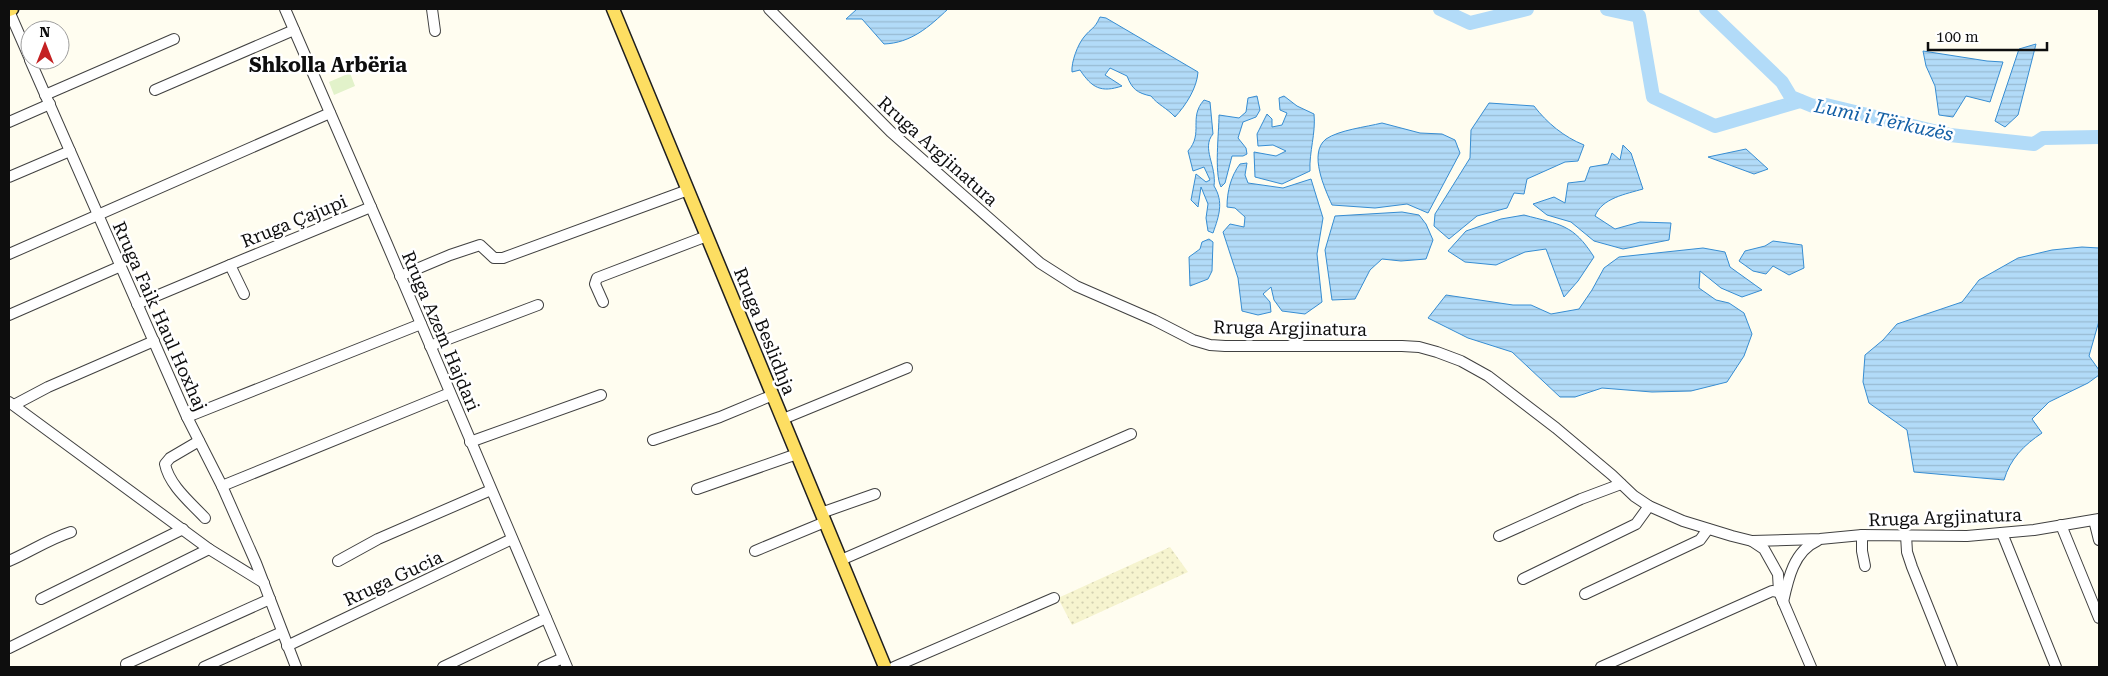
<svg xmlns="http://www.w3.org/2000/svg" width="2108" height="676" font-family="'Roboto Serif',serif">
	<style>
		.farmland { fill: url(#farmland-dots) }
		.pitch { fill: #e2f2ca }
		.water { fill: url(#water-rules); stroke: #378dd2 }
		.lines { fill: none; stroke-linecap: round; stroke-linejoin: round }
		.river { stroke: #b2dbf8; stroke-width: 14 }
		.minor-casing { stroke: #414141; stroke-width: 12 }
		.major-casing { stroke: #1f1f1f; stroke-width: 15 }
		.minor { stroke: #fff; stroke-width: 10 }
		.major { stroke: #fdde62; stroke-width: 12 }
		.labels { text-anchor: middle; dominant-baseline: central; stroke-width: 5; stroke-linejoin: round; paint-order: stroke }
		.street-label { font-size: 18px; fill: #0e0e0e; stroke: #fff }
		.water-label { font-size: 19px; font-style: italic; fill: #135fa5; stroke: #fff }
		.quarter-label { font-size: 20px; font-weight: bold; fill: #0e0e0e; stroke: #fff }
	</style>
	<defs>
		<pattern id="farmland-dots" width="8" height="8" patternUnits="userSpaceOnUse" patternTransform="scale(1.25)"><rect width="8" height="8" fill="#f6f4cf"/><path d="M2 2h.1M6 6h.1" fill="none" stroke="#d2d0b1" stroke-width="1.8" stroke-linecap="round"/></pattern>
		<pattern id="water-rules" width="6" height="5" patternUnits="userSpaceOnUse" patternTransform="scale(1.25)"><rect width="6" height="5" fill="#b2dbf8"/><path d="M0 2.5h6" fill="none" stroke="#98bbd3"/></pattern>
	</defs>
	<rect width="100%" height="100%" fill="#fffdf0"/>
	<polygon class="farmland" points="1170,547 1188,572 1072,625 1058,598"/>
	<polygon class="pitch" points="350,73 355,86 334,95 329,82"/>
	<g class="water">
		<path d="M857 9H948C929 27 911 43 884 44L862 19H846Z"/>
		<path d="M1100 17 1106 18 1198 72C1197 88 1186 105 1175 117 1167 108 1158 105 1151 96 1137 93 1132 89 1127 76L1110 68 1105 75 1122 86C1101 93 1092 88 1080 70L1072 72C1071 62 1078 44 1084 37 1092 27 1094 30 1100 17Z"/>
		<polygon points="2036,44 2018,115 2005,127 1995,121 2019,49"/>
		<polygon points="1923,51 1987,61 2003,62 1990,102 1966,96 1953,117 1939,115 1935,86 1926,66"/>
		<path d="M1257 96 1260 110 1256 117 1243 122 1238 138 1246 148 1247 154 1243 156H1232L1225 183 1221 187C1214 173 1219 133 1219 115L1239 118 1246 112 1248 98Z"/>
		<path d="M1284 96 1297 106 1314 114C1316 133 1309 152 1310 171L1282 184 1255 177 1254 152 1276 156 1286 151 1273 145 1258 146 1257 134 1267 114 1272 119V127L1282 125 1287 113 1280 110 1279 98Z"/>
		<path d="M1204 100 1210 102 1213 134C1201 148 1217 166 1214 186 1224 202 1219 216 1213 233L1208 231 1206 218 1208 204 1201 187 1198 207 1191 200 1196 174 1206 182 1210 180 1204 167 1193 171 1188 151C1204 133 1188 118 1204 100Z"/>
		<path d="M1489 103 1534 106C1547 123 1564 137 1584 145L1578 161 1565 162 1527 179 1524 194 1514 193 1507 208 1477 216 1449 239 1434 226 1435 214 1470 158 1471 130Z"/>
		<path d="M1382 123 1420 133 1442 134 1455 140 1460 153 1428 213 1407 204 1375 208 1332 205C1325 189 1308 153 1326 139 1339 130 1366 127 1382 123Z"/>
		<path d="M1623 145 1631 153 1643 189C1626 194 1602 198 1595 216L1615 229 1640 222 1671 223 1669 240 1623 249 1594 241 1571 222 1547 215 1533 204 1554 197 1565 203 1568 183 1585 181 1590 167 1608 164 1612 153 1620 160Z"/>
		<polygon points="1746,149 1768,169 1754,174 1708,157"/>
		<path d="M1247 163 1245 175 1248 183 1283 188 1311 179 1323 218 1317 254 1322 302 1305 314 1282 311 1274 300 1271 287 1263 294 1270 302 1271 312 1258 315 1242 311 1238 278 1223 232 1230 224 1244 227 1245 217 1235 208 1227 207C1227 191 1231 176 1240 164Z"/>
		<polygon points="1402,212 1419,215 1426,224 1433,240 1426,259 1401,261 1382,259 1370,270 1355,299 1332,300 1325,250 1335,216"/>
		<path d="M1524 215C1561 225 1573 224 1594 257L1578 281 1564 297 1546 249 1525 252 1496 265 1465 262 1448 251 1466 231 1501 219Z"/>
		<polygon points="1209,239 1213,242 1212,271 1208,279 1190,286 1189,257 1200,249 1202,242"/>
		<polygon points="1773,241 1802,245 1804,268 1789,275 1773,266 1766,274 1753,271 1739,261 1745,251 1765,246"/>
		<path d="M2082 247 2099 248V321L2089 356 2099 370V375L2088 383 2049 402 2032 419 2042 433C2024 445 2010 459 2004 480L1914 472 1907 430 1869 403 1863 382 1865 355 1883 340 1897 324 1962 302 1979 280 2018 258 2052 250Z"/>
		<polygon points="1703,248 1725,252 1730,267 1762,290 1742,297 1721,288 1700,271 1699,288 1716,300 1729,303 1744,313 1752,334 1744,356 1727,382 1691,391 1652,392 1602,388 1575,397 1560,397 1512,352 1468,338 1428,318 1446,295 1513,305 1531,305 1551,314 1579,309 1592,290 1604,268 1619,257"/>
	</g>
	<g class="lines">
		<g class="river">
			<polyline points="1440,9 1470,23 1527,9"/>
			<polyline points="1607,9 1639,16 1653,97 1715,126 1800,101"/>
			<polyline points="1706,9 1782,82 1791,97 1813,106 1826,105 1950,135 2034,144 2043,138 2099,137"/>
		</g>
		<defs>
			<g id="minor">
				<polyline points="285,9 387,244 567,667"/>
				<polyline points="432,9 435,31"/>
				<polyline points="769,9 891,132 1040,263 1076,286 1154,320 1193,340 1210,345 1225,346 1402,346 1419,347 1437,352 1461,361 1488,376 1556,428 1612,475 1634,496 1649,506 1683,521 1732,536 1752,541 1820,539 1862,535 1967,536 2034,530 2099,519"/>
				<polyline points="9,11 30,59"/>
				<polyline points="30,60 187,417 222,486 256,563 296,667"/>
				<polyline points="155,90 294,30"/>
				<polyline points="45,95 174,39"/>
				<polyline points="9,122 50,104"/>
				<polyline points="9,177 70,151"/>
				<polyline points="9,254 330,113"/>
				<polyline points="230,265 371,207"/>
				<polyline points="400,276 450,255 480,245 494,258 503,258 688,190"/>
				<polyline points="603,302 595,284 597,278 707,236"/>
				<polyline points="137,304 230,265 244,294"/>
				<polyline points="9,315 121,266"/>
				<polyline points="430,346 538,305"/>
				<polyline points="9,402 209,549 264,583"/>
				<polyline points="14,405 48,387 154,341"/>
				<polyline points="187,417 421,324"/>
				<polyline points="783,419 907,368"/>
				<polyline points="653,440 720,417 773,395"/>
				<path d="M199 441 170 458 165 464C169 485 191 503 205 518"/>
				<polyline points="470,442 601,395"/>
				<polyline points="222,486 450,393"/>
				<polyline points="697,489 797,454"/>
				<polyline points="821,513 875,494"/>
				<polyline points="2094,520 2099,540"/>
				<polyline points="2061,525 2099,618"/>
				<polyline points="2002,533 2056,667"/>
				<polyline points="1862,535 1862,551 1865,566"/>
				<polyline points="1906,535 1907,552 1912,567 1952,667"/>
				<polyline points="1499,536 1581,499 1621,484"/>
				<polyline points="1752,541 1764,549 1778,574 1779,592 1811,667"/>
				<polyline points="755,551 825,522"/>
				<polyline points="841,560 1131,434"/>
				<path d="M9 561C30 552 49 539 71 532"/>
				<polyline points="338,561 378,539 491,490"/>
				<polyline points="1523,579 1636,524 1649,506"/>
				<polyline points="1585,594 1700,540 1708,529"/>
				<polyline points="41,599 183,529"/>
				<path d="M1783 602C1788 579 1794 551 1817 541"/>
				<polyline points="287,646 512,539"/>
				<polyline points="9,648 209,549"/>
				<polyline points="126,664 270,599"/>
				<polyline points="204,667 282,632"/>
				<polyline points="443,667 546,618"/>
				<polyline points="543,667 563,658"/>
				<polyline points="894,667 1054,598"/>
				<polyline points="1601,667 1772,591 1779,592"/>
			</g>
			<g id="major">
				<polyline points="613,9 885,667"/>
				<polyline points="9,10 12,9"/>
			</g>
		</defs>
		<use href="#minor" class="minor-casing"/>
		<use href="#major" class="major-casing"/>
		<use href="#minor" class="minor"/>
		<use href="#major" class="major"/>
	</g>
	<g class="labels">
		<g class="street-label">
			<text transform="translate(938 151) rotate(42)">Rruga Argjinatura</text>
			<text transform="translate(294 221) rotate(-22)">Rruga Çajupi</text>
			<text transform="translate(160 316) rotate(66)">Rruga Faik Haul Hoxhaj</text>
			<text transform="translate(1290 328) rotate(1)">Rruga Argjinatura</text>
			<text transform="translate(441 331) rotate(67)">Rruga Azem Hajdari</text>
			<text transform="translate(765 331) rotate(68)">Rruga Beslidhja</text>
			<text transform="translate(1945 517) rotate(-2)">Rruga Argjinatura</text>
			<text transform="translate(393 578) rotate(-25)">Rruga Gucia</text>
		</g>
		<g class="water-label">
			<text transform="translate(1884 120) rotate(12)">Lumi i Tërkuzës</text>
		</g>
		<g class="quarter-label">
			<text x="328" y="65">Shkolla Arbëria</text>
		</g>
	</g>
	<rect width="2108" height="676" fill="none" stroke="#0e0e0e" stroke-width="20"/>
	<g transform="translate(45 45)"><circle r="24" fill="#ffffff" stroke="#9f9f9f"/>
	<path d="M0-4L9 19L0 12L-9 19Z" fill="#c42122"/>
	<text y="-8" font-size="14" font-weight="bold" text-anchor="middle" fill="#0e0e0e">N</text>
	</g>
	<path d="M1928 42v8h119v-8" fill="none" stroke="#0e0e0e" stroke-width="2.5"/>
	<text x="1936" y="42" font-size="15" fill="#0e0e0e" stroke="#ffffff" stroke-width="4" paint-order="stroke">100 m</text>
</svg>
